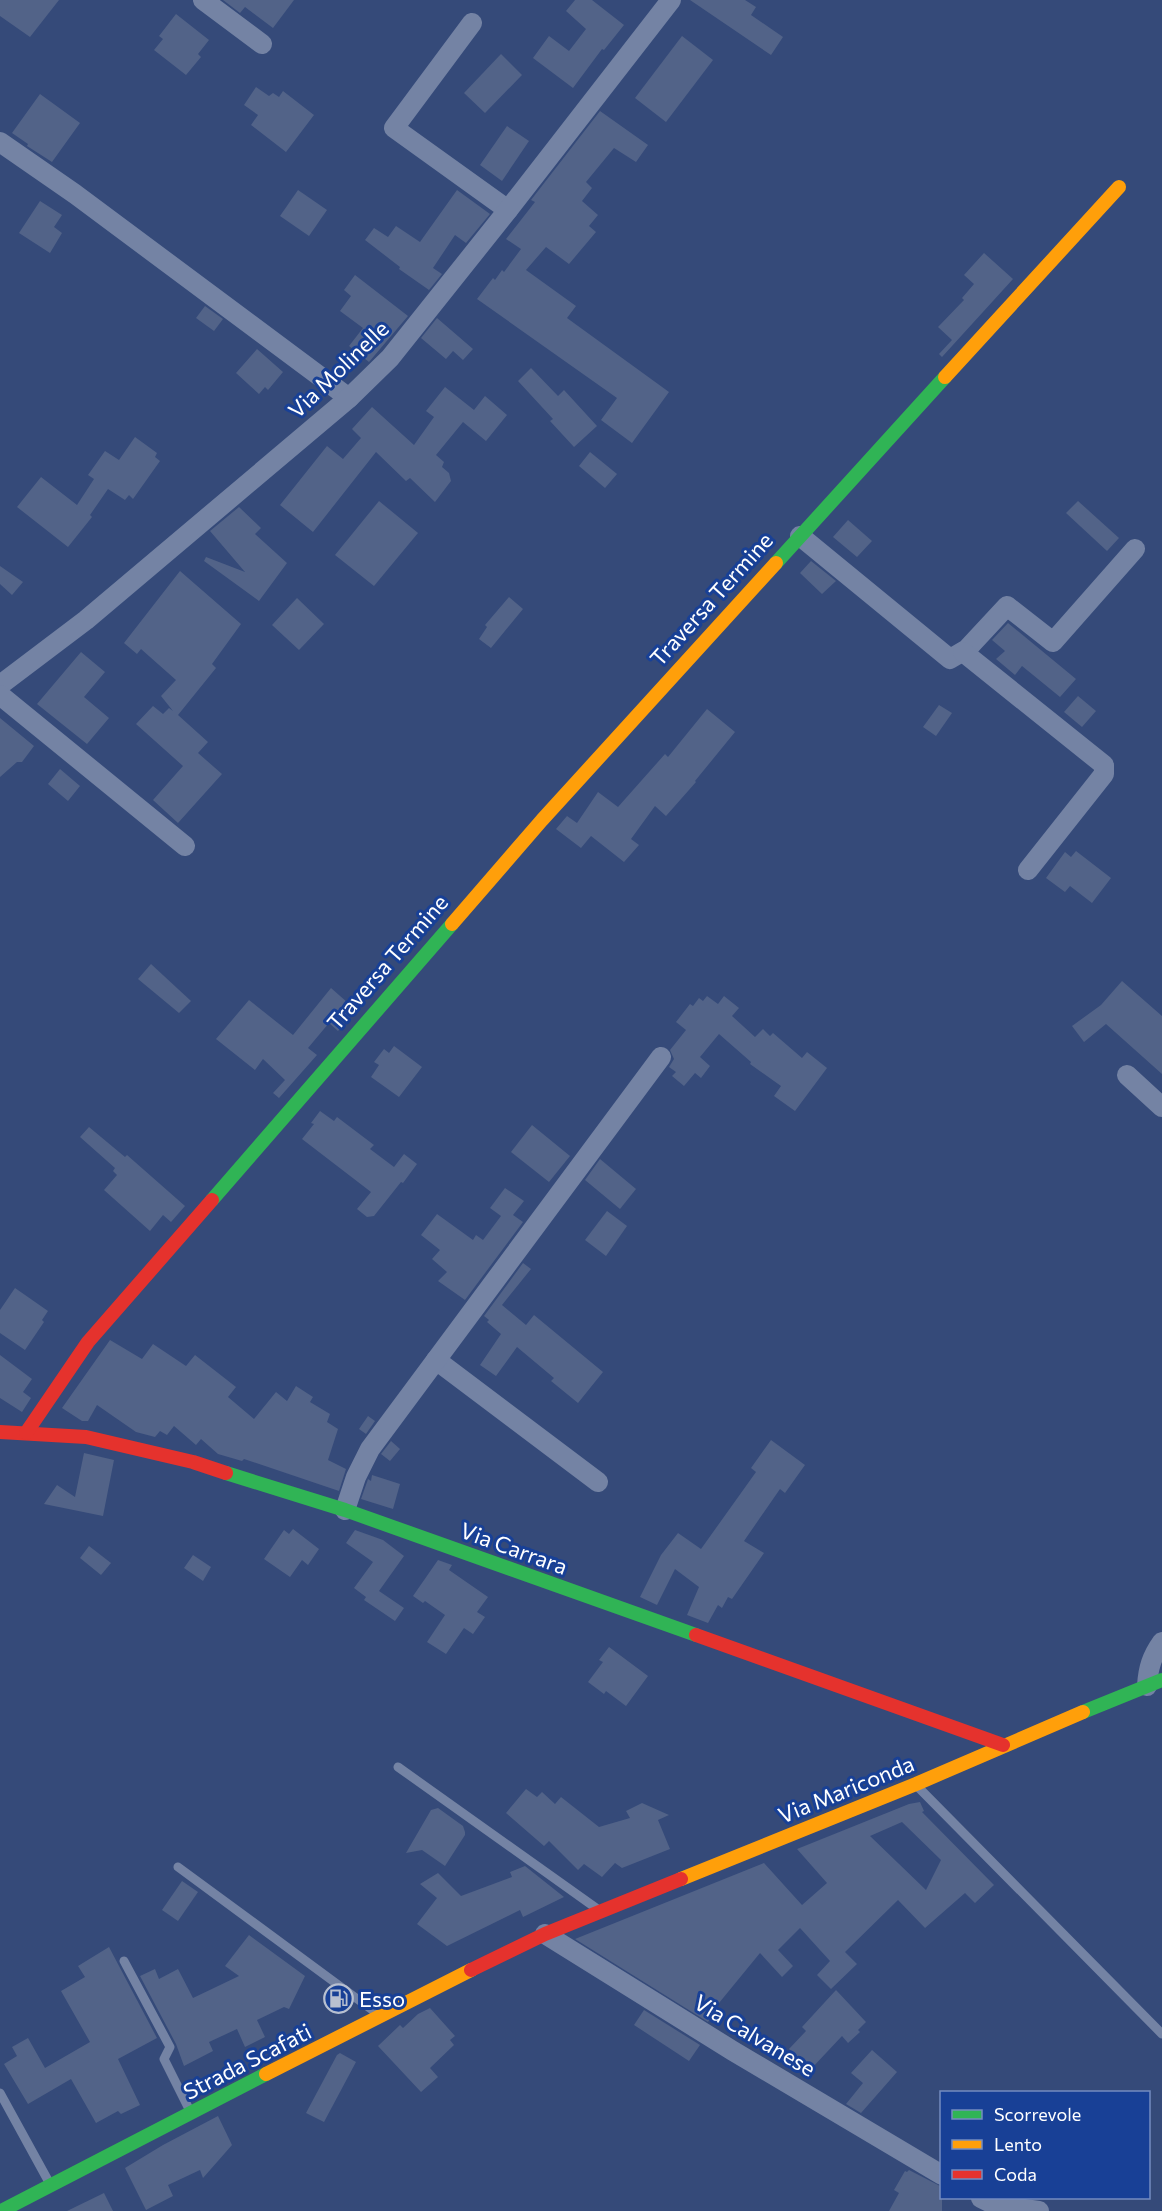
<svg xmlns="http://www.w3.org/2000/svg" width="1162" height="2211" font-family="Commissioner,sans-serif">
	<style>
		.building { fill: #526388; fill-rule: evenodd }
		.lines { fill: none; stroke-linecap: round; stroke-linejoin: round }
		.lane { stroke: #7483a4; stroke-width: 9 }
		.street { stroke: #7483a4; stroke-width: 20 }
		.fast { stroke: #30b455; stroke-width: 14 }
		.slow { stroke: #ff9f0a; stroke-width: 14 }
		.jam { stroke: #e5322d; stroke-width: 14 }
		.labels { text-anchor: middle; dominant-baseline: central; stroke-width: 6; stroke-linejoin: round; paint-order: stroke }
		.street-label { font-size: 22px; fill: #fff; stroke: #184096 }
		.poi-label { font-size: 22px; fill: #fff; stroke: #184096; text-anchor: start }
	</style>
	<rect width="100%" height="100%" fill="#354a79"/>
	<g class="building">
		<polygon points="0,0 59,0 30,37 0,16"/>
		<polygon points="223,0 294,0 273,28 245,7 240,13"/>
		<polygon points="575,0 592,0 624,25 604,50 602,49 573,88 533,58 549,36 569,51 586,29 566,11"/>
		<polygon points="690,0 745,0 756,7 751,15 783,37 771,55"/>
		<polygon points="176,14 209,40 198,54 201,57 186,75 154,50 163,39 159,36"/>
		<polygon points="682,36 713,60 666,122 635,98"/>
		<polygon points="501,54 522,75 485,113 464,93"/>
		<polygon points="256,87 269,96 273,93 279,97 283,91 314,115 286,152 251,125 258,115 244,105"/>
		<polygon points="40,94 80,123 52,162 27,146 28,144 12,133"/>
		<polygon points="600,111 648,145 636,162 614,148 586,182 592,188 582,201 598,215 589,226 596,232 569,264 546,247 526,270 576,306 567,318 669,392 632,443 601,420 617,398 477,299 493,278 495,280 502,270 504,272 521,249 506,239 535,202 531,200"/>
		<polygon points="507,126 529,141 502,181 480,165"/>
		<polygon points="298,190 327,210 309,236 280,216"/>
		<polygon points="457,190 490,214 466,243 455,235 433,268 442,274 429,290 399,269 400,267 365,240 374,228 388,237 396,226 420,242"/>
		<polygon points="40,201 62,215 54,227 62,233 50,253 19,233"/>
		<polygon points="984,253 1013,279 942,357 939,354 952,340 938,327 964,300 962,298 974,284 964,275"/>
		<polygon points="355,275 408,316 369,362 349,346 363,328 340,311 351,296 344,290"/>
		<polygon points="205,306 223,319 214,331 196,318"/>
		<polygon points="437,318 473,349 463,360 453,351 446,359 421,338"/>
		<polygon points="257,349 283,372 268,390 265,387 259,394 236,373"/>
		<polygon points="531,368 558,396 564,390 597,426 574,447 550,421 553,419 518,381"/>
		<polygon points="445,387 474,410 485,396 507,415 486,441 463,422 436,455 444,462 442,467 449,473 451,481 435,502 410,478 406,481 376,452 313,532 280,505 327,446 343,459 361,438 352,429 372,407 414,445 434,417 426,411"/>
		<polygon points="135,437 157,453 155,457 160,461 133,499 129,495 125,500 108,489 90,515 92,517 68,547 17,507 41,477 77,505 94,479 88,475 105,451 119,460"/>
		<polygon points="590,452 617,474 605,488 579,466"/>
		<polygon points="379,501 418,533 374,586 335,555"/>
		<polygon points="1078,501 1119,538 1107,551 1066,513"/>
		<polygon points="239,507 261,528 255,534 287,563 259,601 204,561 206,557 245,572 210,531"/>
		<polygon points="848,520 872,541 857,557 833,537"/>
		<polygon points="811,561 836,581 822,594 800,573"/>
		<polygon points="0,566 23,582 12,595 0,584"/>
		<polygon points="180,571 241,624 212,664 216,668 178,715 208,742 198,753 222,774 178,823 153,800 183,766 136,724 153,706 163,714 169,708 173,711 161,696 176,680 141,649 137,654 124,643"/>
		<polygon points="509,597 523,609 491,648 479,639 487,627 485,625"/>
		<polygon points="297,598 324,624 299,650 272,625"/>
		<polygon points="1008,623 1076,679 1060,697 1022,666 1015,675 996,659 1005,651 992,640"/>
		<polygon points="81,652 105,672 84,697 109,718 87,744 37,704"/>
		<polygon points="1078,696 1096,711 1082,727 1064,712"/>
		<polygon points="939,705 952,713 936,736 923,727"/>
		<polygon points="707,709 735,732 695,781 696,782 666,816 655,806 631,839 639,845 624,862 591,836 581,848 556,829 567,816 577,823 598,792 618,807 665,754 668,757"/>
		<polygon points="0,718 34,746 22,762 17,762 0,777"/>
		<polygon points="60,769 80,786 68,801 48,784"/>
		<polygon points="1076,851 1111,878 1092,903 1070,886 1065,892 1046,878 1065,852 1071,857"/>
		<polygon points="151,964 191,1001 179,1013 138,979"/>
		<polygon points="1122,981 1162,1016 1162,1074 1106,1024 1084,1042 1072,1026 1101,1005"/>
		<polygon points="331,988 356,1010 338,1031 329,1023 308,1048 317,1055 279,1098 273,1093 285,1080 263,1059 255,1070 216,1039 249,1000 293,1035"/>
		<polygon points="707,996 718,1004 724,996 739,1008 732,1016 755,1037 763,1029 770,1036 773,1033 802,1058 807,1052 827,1068 795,1111 774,1096 781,1086 750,1064 751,1062 719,1034 700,1057 710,1066 701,1078 695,1073 684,1086 672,1076 676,1072 669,1067 674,1059 670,1050 686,1030 676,1022 690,1004 693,1006 699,998 703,1001"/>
		<polygon points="394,1046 422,1067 399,1097 371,1077 379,1065 374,1062 384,1049 389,1053"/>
		<polygon points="320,1111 334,1121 337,1117 374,1145 370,1149 394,1167 404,1154 417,1164 403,1183 401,1182 374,1216 367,1217 357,1209 371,1192 302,1139 314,1124 311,1123"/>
		<polygon points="532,1125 570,1156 549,1182 511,1152"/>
		<polygon points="89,1127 125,1157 127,1155 185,1206 171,1222 163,1215 150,1231 104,1190 117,1175 113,1171 115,1168 80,1137"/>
		<polygon points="600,1159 636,1189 620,1209 585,1180"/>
		<polygon points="505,1188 524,1201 513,1215 523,1222 465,1300 438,1281 447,1272 432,1259 440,1250 421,1235 437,1214 473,1240 476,1235 483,1240 501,1216 490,1208"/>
		<polygon points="607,1211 627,1226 606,1256 585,1240"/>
		<polygon points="523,1263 531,1269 502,1305 526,1325 534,1315 603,1372 578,1403 551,1381 554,1378 517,1347 496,1376 480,1365 501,1334 487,1322 489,1320 484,1316"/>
		<polygon points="15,1288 48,1311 42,1320 44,1322 25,1350 0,1333 0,1310"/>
		<polygon points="110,1340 142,1359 153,1344 186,1366 195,1355 236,1387 228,1397 254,1419 276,1392 287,1401 296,1386 313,1397 310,1402 330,1414 327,1422 338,1429 328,1460 346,1469 339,1491 244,1459 242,1461 218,1454 201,1439 196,1445 174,1426 167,1435 160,1431 155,1437 136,1432 97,1405 88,1421 82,1421 62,1408"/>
		<polygon points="0,1355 32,1379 23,1392 31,1398 22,1412 0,1398"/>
		<polygon points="368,1416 375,1421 366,1434 359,1429"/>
		<polygon points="771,1440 805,1465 785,1493 780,1489 744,1541 764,1553 732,1599 728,1597 722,1608 718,1605 708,1623 687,1615 699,1587 675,1569 657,1605 640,1597 661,1555 678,1533 701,1549 756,1472 751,1468"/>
		<polygon points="391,1441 400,1449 390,1461 381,1454"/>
		<polygon points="84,1453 114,1460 103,1516 44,1504 57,1485 75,1497"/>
		<polygon points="372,1475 400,1484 393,1509 361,1499 367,1482 368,1479 371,1481"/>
		<polygon points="293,1529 319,1549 308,1565 302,1560 290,1577 264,1559 284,1530 289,1534"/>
		<polygon points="355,1530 383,1540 404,1556 379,1591 404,1608 395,1621 364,1600 366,1597 354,1588 373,1562 346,1543"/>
		<polygon points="89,1546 111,1563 101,1575 80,1558"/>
		<polygon points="193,1555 211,1567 203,1581 184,1568"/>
		<polygon points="438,1560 452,1565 449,1570 488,1597 477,1612 485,1617 473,1634 464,1628 446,1654 427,1642 445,1615 425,1601 423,1603 413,1596"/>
		<polygon points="609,1647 648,1676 626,1706 606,1691 604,1694 588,1682 603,1662 599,1660"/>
		<polygon points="526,1789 537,1797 542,1792 555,1804 561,1797 599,1827 630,1818 626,1811 642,1803 669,1815 658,1820 670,1849 622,1868 615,1863 602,1877 584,1864 578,1870 549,1841 544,1846 506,1813"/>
		<path d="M920 1802 924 1811 922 1812 994 1885 975 1903 965 1893 925 1928 898 1900 845 1952 857 1964 831 1989 817 1975 830 1961 800 1928 778 1950 793 1966 782 1977 760 1953 719 2003 708 2022 575 1939 764 1863 802 1905 827 1883 797 1849 909 1804ZM902 1822 941 1860 926 1890 870 1836Z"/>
		<polygon points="438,1808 463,1826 465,1832 465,1835 445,1866 422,1850 406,1853 431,1810"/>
		<polygon points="525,1866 564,1897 523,1917 520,1910 447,1946 417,1924 437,1898 420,1884 438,1873 461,1896 512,1877 510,1872"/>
		<polygon points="182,1881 198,1892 178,1921 162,1910"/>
		<polygon points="249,1935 305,1976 289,2009 284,2007 257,2020 265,2037 245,2047 237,2029 209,2042 213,2051 184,2066 176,2044 140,1976 155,1969 159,1979 178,1969 193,1998 239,1976 225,1966"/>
		<polygon points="109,1947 157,2038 118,2059 140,2105 121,2114 118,2111 96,2123 71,2079 28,2104 4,2064 17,2056 12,2047 28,2038 45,2068 90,2042 61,1991 85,1977 78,1966"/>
		<polygon points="836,1990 866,2022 858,2030 860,2032 848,2043 842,2036 811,2069 789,2049 806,2031 802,2027"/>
		<polygon points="430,2008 455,2036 450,2040 454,2045 430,2068 438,2077 421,2092 378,2046 400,2025 403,2028 418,2014"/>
		<polygon points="644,2010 700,2045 689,2061 634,2025"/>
		<polygon points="872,2050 897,2072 861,2113 846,2104 863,2083 851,2073"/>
		<polygon points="340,2053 356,2062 324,2122 306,2113 337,2055"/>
		<polygon points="218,2116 232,2145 203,2178 200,2170 168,2185 173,2196 146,2210 125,2168 163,2145"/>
		<polygon points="909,2170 942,2187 942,2211 889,2211 899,2193 894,2190 905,2171 907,2172"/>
		<polygon points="104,2193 113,2211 67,2211"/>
	</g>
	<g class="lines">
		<g class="lane">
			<polyline points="398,1767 596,1908"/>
			<polyline points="917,1786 1162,2034"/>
			<polyline points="178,1867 375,2012"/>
			<polyline points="124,1961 170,2047 164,2059 190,2111"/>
			<polyline points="0,2093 50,2184"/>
		</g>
		<g class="street">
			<polyline points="203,0 262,44"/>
			<polyline points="472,23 394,128 508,210"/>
			<polyline points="0,142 75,194 349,398"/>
			<polyline points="800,536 950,659 967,649 1007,606 1053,642 1135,549"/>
			<polyline points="963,652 1104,765 1104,774 1028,870"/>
			<polyline points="0,685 86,620 349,398 390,358 508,210 671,0"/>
			<polyline points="0,695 185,846"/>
			<polyline points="1127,1075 1162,1107"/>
			<polyline points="436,1360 598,1482"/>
			<polyline points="345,1510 356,1477 370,1449 661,1057"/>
			<path d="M1147 1686C1148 1668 1152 1656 1162 1642"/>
			<polyline points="545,1934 733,2051 942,2175"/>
			<polyline points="981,2198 995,2205 1039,2211"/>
		</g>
		<g class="fast">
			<polyline points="776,563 945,377"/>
			<polyline points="212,1200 452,924"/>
			<polyline points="226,1473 345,1510 696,1635"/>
			<polyline points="1083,1712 1162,1680"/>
			<polyline points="1,2211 266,2074"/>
		</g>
		<g class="slow">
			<polyline points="945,377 1119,187"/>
			<polyline points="452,924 542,820 776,563"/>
			<polyline points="681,1879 916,1784 1083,1712"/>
			<polyline points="266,2074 471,1970"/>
		</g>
		<g class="jam">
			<polyline points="0,1432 86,1437 193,1462 226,1473"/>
			<polyline points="26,1433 88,1342 212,1200"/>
			<polyline points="696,1635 1003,1745"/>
			<polyline points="471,1970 545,1934 681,1879"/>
		</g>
	</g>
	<defs>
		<symbol id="fuel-ring" viewBox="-11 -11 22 22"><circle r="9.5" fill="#184096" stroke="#b8c0d0" stroke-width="1.5"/><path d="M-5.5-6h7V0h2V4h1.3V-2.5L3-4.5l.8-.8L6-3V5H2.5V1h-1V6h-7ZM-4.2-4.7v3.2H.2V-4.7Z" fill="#b8c0d0"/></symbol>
	</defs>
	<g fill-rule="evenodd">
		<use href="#fuel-ring" x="322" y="1982" width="33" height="33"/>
	</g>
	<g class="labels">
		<g class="street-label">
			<text transform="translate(338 369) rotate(-44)">Via Molinelle</text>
			<text transform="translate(711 599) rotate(-48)">Traversa Termine</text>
			<text transform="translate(387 962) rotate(-49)">Traversa Termine</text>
			<text transform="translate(514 1548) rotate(20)">Via Carrara</text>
			<text transform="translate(846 1789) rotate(-22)">Via Mariconda</text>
			<text transform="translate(755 2035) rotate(31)">Via Calvanese</text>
			<text transform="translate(247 2061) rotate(-27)">Strada Scafati</text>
		</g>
		<g class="poi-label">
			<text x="359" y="1998">Esso</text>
		</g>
	</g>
	<rect x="940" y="2091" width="210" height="108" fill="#184096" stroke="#748cc0" stroke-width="1.5"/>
	<rect x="952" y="2110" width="30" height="9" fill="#30b455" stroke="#748cc0" stroke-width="1.5"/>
	<text x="994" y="2121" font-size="18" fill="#ffffff">Scorrevole</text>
	<rect x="952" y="2140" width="30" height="9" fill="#ff9f0a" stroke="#748cc0" stroke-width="1.5"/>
	<text x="994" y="2151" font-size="18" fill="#ffffff">Lento</text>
	<rect x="952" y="2170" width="30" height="9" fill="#e5322d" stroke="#748cc0" stroke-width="1.5"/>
	<text x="994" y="2181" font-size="18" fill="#ffffff">Coda</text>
</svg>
